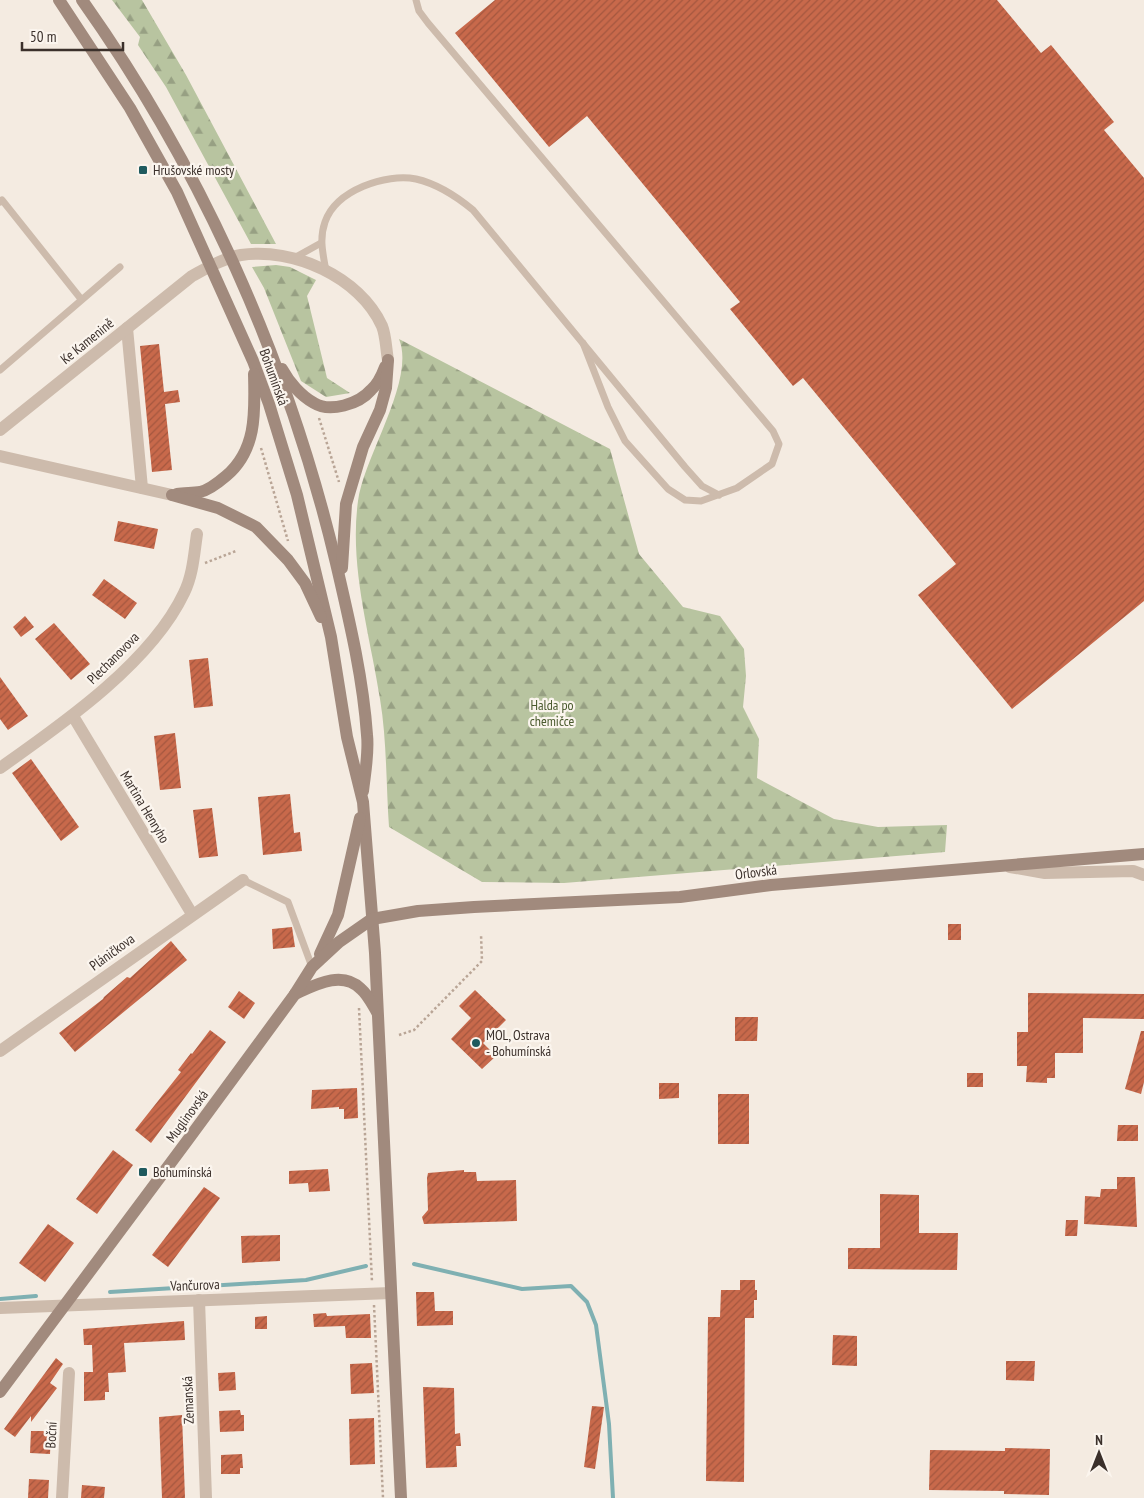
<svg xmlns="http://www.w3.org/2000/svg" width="1144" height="1498" font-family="'PT Sans Narrow',sans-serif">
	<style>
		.forest { fill: url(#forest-firs) }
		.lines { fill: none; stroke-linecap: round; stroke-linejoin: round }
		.stream { stroke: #7fb0b2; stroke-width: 4 }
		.building { fill: url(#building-hatch) }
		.path { stroke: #b9a596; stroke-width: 2.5; stroke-dasharray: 2.5 2.5; stroke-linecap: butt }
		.service { stroke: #cdbbac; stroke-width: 7 }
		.minor { stroke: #cdbbac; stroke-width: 12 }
		.secondary { stroke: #a18a7d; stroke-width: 12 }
		.poi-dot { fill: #1f5a5e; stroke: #fbf5ee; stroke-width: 2 }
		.labels { text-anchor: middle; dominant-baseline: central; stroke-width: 4.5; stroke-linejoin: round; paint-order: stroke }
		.poi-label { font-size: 14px; fill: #3b302b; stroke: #fbf5ee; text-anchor: start }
		.street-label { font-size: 14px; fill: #3b302b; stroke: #fbf5ee }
		.park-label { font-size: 14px; fill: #4a5a2e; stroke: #fbf5ee }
	</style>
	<defs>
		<pattern id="forest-firs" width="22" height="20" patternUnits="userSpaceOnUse" patternTransform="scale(1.25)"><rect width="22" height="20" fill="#b8c4a0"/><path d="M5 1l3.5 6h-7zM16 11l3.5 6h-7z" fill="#97a083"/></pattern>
		<pattern id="building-hatch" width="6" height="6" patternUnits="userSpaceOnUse" patternTransform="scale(1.25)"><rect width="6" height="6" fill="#c8694b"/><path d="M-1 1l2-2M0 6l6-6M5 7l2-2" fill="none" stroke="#a4573f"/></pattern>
	</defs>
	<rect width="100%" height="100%" fill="#f4ebe1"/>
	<g class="forest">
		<polygon points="112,0 142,0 186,75 276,244 251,244 166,87 138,45 140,37"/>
		<polygon points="276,265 290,267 316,280 307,296 327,378 350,393 326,397 301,381 264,288 252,267"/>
		<path d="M399 339 610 449 639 554 683 607 720 616 744 649 746 676 743 707 759 739 757 778 834 819 878 827 947 825 945 852 564 883 482 882 389 827C386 785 387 741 380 699 370 634 349 567 358 501 364 456 416 380 399 339Z"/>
	</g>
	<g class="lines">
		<g class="stream">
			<polyline points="414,1264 522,1289 571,1286 587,1302 596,1325 609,1424 613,1498"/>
			<polyline points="110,1292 306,1280 366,1266"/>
			<polyline points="0,1299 36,1296"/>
		</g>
	</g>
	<g class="building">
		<polygon points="495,0 997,0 1041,53 1051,45 1114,122 1104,130 1144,178 1144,601 1012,709 918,595 956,564 803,378 793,386 730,309 740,302 587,116 549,147 455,33"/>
		<polygon points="159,344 164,392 178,390 180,402 165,404 172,470 152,472 140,346"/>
		<polygon points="118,521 158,529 154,549 114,541"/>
		<polygon points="104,579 137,603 125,619 92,595"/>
		<polygon points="25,616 34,627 21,637 13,627"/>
		<polygon points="54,623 90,664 71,680 35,639"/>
		<polygon points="208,658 213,706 194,708 189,660"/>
		<polygon points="0,677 28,716 8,730 0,719"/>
		<polygon points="175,733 181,788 160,790 154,736"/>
		<polygon points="31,759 79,827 61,841 12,773"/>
		<polygon points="290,794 294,833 300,832 302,851 263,855 258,797"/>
		<polygon points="212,808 218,856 199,858 193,810"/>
		<rect x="948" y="924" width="13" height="16"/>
		<polygon points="292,927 295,947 273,949 272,929"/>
		<polygon points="171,941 187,960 75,1052 59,1033 103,999 104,997 127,977 130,978"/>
		<polygon points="475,990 506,1020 483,1043 496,1056 482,1069 451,1039 471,1018 459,1006"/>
		<polygon points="239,991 255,1003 244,1019 228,1007"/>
		<polygon points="1028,993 1144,994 1144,1019 1083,1018 1083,1053 1055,1053 1055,1078 1047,1078 1047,1083 1026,1082 1027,1066 1017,1066 1017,1032 1028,1032"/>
		<polygon points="735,1017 758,1017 757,1041 735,1041"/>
		<polygon points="210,1030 226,1042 151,1143 135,1130 181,1072 178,1070 191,1053 192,1054"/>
		<polygon points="1141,1031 1144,1031 1144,1082 1141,1094 1125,1089"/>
		<rect x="967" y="1073" width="16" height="14"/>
		<polygon points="659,1083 679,1083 679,1098 659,1099"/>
		<polygon points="357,1088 358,1118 344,1119 344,1109 339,1109 339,1107 311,1109 312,1090"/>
		<rect x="718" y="1094" width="31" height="50"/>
		<polygon points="1118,1125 1138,1125 1138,1141 1117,1141"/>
		<polygon points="113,1150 133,1165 97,1214 76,1199"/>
		<polygon points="328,1169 330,1191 309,1192 308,1183 289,1184 289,1171"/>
		<polygon points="464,1170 464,1172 476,1172 477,1181 516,1180 517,1221 424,1224 422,1217 428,1210 427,1178 428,1173"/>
		<polygon points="1117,1177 1135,1177 1137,1227 1084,1224 1085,1196 1100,1197 1101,1189 1117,1189"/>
		<polygon points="204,1187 220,1198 168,1267 152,1255"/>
		<polygon points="880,1194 919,1195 919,1233 958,1233 957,1270 848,1269 848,1248 880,1248"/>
		<polygon points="1066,1220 1078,1220 1077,1236 1065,1236"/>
		<polygon points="48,1224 74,1243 45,1282 19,1263"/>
		<polygon points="280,1235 280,1261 242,1263 241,1236"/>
		<polygon points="740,1280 755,1280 755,1290 757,1290 757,1300 754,1300 754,1318 745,1318 744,1482 706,1481 708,1317 720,1317 721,1290 740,1290"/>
		<polygon points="416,1292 434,1292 435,1311 453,1311 453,1325 417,1326"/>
		<polygon points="326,1313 327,1316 370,1314 371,1338 346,1338 345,1326 314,1327 313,1314"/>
		<polygon points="267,1316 267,1329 255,1329 255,1317"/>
		<polygon points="184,1321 185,1340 124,1343 126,1372 108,1373 109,1392 105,1392 105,1400 84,1401 84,1372 93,1372 92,1345 84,1345 83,1329"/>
		<polygon points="833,1335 857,1336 857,1366 832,1365"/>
		<polygon points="56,1358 63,1364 50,1383 57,1388 31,1422 31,1416 15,1437 4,1429"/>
		<polygon points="1006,1361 1035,1361 1034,1381 1006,1380"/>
		<polygon points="372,1363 374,1393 351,1394 350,1364"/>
		<polygon points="235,1372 236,1390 219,1391 218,1373"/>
		<polygon points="423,1387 454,1388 455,1434 460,1433 461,1446 456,1446 457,1467 426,1468"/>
		<polygon points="592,1406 604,1407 595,1469 584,1467"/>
		<polygon points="240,1410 241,1415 244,1415 244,1431 220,1432 219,1411"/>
		<polygon points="182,1415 185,1498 162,1498 159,1417"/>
		<polygon points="374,1418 375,1464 350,1465 349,1419"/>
		<polygon points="31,1431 44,1431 44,1434 51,1434 50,1454 30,1453"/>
		<polygon points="1005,1448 1050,1449 1049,1495 1004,1494 1004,1491 929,1490 930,1450 1005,1451"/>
		<polygon points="242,1454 243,1468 240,1468 240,1474 221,1474 221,1455"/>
		<polygon points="29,1479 49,1480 48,1498 28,1498"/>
		<polygon points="82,1485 105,1487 104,1498 81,1498"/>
	</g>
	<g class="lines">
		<g class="path">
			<polyline points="319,418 339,482"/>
			<polyline points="261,448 288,541"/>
			<polyline points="205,563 236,551"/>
			<polyline points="359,1008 372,1282"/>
			<polyline points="399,1035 414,1030 482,961 481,934"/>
			<polyline points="374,1305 383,1498"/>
		</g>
		<g class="service">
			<polyline points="416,0 419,11 428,23 773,431 779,444 772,464 737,488 701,501 685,500 668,489 625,441 608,407 583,343"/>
			<polyline points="0,202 2,200 81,299"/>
			<polyline points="294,258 321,243"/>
			<path d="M326 271C323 254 319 239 325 222 336 190 386 173 416 179 438 184 456 196 473 210L685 467 702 486 719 495"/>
			<polyline points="0,370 120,267"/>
			<polyline points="243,880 288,902 312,967"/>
		</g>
		<g class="minor">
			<polyline points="127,328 142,488"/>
			<path d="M0 430 192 276C207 268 224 258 241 255 293 247 360 277 382 326 386 336 386 349 388 360"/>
			<polyline points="0,456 172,495"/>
			<polyline points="73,716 192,914"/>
			<path d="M0 768C61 725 151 663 184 593 193 575 194 554 197 534"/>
			<polyline points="1010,867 1045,873 1133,871 1144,875"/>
			<polyline points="0,1051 243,880"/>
			<polyline points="199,1300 206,1498"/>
			<polyline points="0,1308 391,1293"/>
			<polyline points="62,1498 69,1373"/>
		</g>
		<g class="secondary">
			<polyline points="59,0 130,108 177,192 253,361 269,404 297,495 331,637 347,737 363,802 375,953 401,1498"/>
			<path d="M82 0C202 169 288 361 336 563 349 619 363 677 367 735 369 753 365 773 363 791"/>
			<path d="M282 369C289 382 301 396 314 403 330 413 359 404 371 390 378 384 382 375 385 367"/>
			<path d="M177 494C184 493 192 493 200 492 209 490 219 482 226 476 257 450 255 412 254 374"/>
			<polyline points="172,495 218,508 256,527 288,560 305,583 321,617"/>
			<polyline points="342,568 346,504 363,447 380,410 386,388 388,360"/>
			<polyline points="320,954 338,915 360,818"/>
			<path d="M295 994C315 985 342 970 361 989 368 995 372 1004 377 1012"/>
			<polyline points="0,1392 187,1141 295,994 312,967 339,942 372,919 418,911 474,907 680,897 771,885 1144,854"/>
		</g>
	</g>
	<g class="poi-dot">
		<rect x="138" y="165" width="10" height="10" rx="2.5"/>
		<circle cx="476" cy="1043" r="5"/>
		<rect x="138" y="1167" width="10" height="10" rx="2.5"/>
	</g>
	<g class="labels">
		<g class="poi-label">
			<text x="153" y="170">Hrušovské mosty</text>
			<text x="486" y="1035">MOL, Ostrava<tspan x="486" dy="16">- Bohumínská</tspan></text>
			<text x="153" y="1172">Bohumínská</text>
		</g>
		<g class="street-label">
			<text transform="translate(87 341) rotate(-39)">Ke Kamenině</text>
			<text transform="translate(274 377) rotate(70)">Bohumínská</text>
			<text transform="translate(113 658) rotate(-45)">Plechanovova</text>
			<text transform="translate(145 807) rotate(59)">Martina Henryho</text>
			<text transform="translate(756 872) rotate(-7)">Orlovská</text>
			<text transform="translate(112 952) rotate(-36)">Pláničkova</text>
			<text transform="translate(187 1116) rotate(-54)">Muglinovská</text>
			<text transform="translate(195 1285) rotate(-2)">Vančurova</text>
			<text transform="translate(188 1400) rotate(-92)">Zemanská</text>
			<text transform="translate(51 1435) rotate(-87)">Boční</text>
		</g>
		<g class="park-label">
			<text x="552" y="705">Halda po<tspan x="552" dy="16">chemičce</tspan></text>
		</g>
	</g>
	<g transform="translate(1099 1453)" stroke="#fbf5ee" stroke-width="4" paint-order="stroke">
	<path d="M0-4L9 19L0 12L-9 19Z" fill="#3b302b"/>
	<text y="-8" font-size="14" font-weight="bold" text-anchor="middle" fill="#3b302b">N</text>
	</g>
	<path d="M22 42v8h101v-8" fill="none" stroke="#3b302b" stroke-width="2.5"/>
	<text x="30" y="42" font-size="15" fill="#3b302b" stroke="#fbf5ee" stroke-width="4" paint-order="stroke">50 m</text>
</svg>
